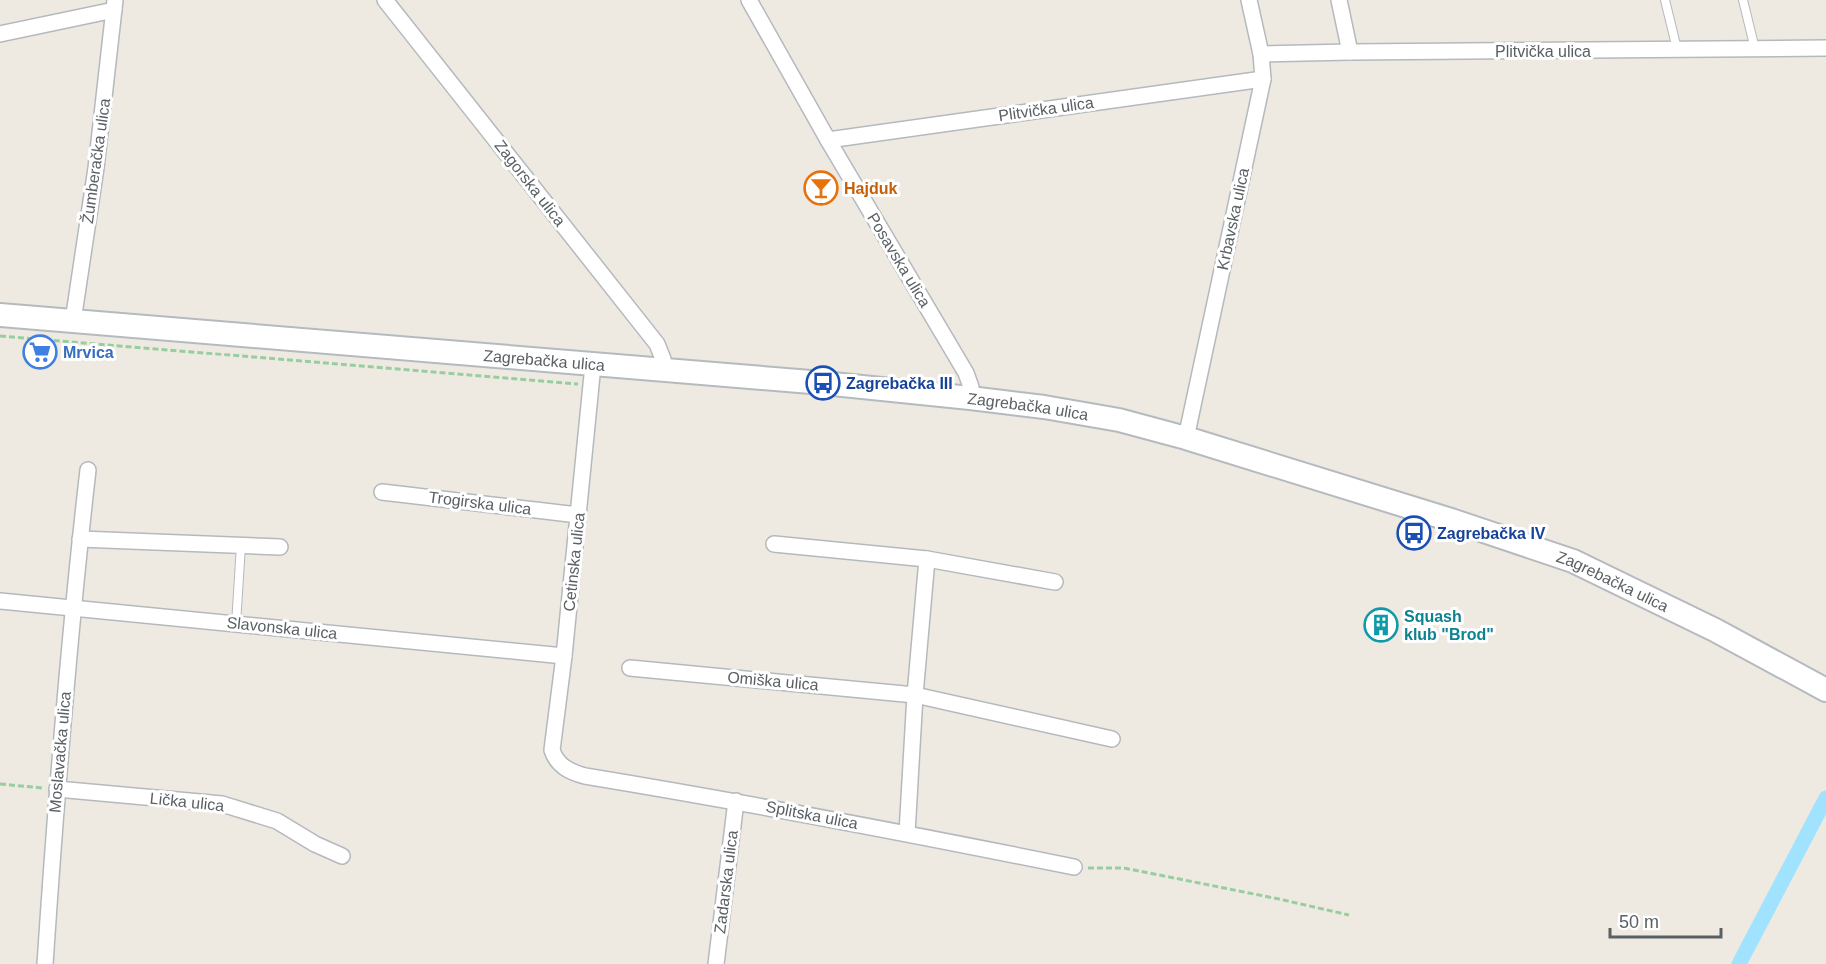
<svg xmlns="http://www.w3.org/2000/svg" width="1826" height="964" font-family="Arial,sans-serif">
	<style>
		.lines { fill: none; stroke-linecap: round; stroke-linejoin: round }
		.canal { stroke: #a1e3ff; stroke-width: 15 }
		.lane-casing { stroke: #b5b9bd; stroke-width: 10 }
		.street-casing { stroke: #b5b9bd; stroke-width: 18 }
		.secondary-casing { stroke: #b5babf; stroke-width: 26 }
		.path { stroke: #98ce9f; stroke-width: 3; stroke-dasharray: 6 3; stroke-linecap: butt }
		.lane { stroke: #fff; stroke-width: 8 }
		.street { stroke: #fff; stroke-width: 15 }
		.secondary { stroke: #fff; stroke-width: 22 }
		.labels { text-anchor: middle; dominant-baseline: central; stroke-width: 6; stroke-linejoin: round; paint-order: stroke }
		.street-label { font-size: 16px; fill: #5a6064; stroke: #fff }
		.food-label { font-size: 16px; font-weight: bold; fill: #c56008; stroke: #fff; text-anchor: start }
		.shop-label { font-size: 16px; font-weight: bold; fill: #366cbe; stroke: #fff; text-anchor: start }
		.transit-label { font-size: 16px; font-weight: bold; fill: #164399; stroke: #fff; text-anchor: start }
		.culture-label { font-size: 16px; font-weight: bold; fill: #0d838f; stroke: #fff; text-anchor: start }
	</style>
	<rect width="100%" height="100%" fill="#eeeae2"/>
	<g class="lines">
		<polyline class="canal" points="1739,964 1826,798"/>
		<defs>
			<g id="lane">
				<polyline points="1665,0 1677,49"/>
				<polyline points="1743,0 1755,49"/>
				<polyline points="236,624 241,545"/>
			</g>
			<g id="street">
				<polyline points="385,0 657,344 663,359 663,371"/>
				<polyline points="749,0 828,140 966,373 971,387 970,398"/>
				<polyline points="1339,0 1350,52"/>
				<polyline points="0,34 114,10"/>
				<polyline points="1261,54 1350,52 1826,48"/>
				<polyline points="828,140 1263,79"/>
				<polyline points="73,321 96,168 115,0"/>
				<path d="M593 365 564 656 552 750C557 766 570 772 585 776 749 803 911 834 1074 867"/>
				<polyline points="1186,438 1263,79 1261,54 1249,0"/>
				<polyline points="382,492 578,515"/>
				<polyline points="80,539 280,547"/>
				<polyline points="774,544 927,559 1055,582"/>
				<polyline points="0,601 564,656"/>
				<polyline points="630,668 915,695 1112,739"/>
				<polyline points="57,789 222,804 277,821 315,844 342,856"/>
				<polyline points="907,833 915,695 927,559"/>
				<path d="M45 964C56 799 69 635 88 470"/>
				<polyline points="716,964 736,801"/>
			</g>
			<g id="secondary">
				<path id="s1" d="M0 315 823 383 970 398 1044 407 1119 420 1186 438 1451 520 1573 561 1715 630 1826 690"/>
			</g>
		</defs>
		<use href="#lane" class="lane-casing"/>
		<use href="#street" class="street-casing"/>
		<use href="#secondary" class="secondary-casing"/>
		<g class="path">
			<polyline points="0,336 578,384"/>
			<polyline points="0,784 43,788"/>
			<polyline points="1088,868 1124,868 1279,899 1349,915"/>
		</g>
		<use href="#lane" class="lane"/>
		<use href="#street" class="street"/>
		<use href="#secondary" class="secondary"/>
	</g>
	<defs>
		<symbol id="bar-ring" viewBox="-11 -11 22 22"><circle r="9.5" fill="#fff" stroke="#e8710a" stroke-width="1.5"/><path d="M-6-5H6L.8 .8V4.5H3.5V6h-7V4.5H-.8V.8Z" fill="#e8710a"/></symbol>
		<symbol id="supermarket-ring" viewBox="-11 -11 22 22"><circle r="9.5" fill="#fff" stroke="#3f7fe0" stroke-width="1.5"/><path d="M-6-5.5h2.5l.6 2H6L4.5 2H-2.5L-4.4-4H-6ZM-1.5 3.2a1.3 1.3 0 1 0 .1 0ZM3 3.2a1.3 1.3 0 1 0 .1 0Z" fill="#3f7fe0"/></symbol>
		<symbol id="bus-ring" viewBox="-11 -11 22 22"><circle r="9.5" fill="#fff" stroke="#1a4fb4" stroke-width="1.5"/><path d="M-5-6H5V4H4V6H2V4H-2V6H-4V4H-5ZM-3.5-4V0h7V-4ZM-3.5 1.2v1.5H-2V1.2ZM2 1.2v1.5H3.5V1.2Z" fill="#1a4fb4"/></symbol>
		<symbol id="building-ring" viewBox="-11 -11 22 22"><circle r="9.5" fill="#fff" stroke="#0f9aa8" stroke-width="1.5"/><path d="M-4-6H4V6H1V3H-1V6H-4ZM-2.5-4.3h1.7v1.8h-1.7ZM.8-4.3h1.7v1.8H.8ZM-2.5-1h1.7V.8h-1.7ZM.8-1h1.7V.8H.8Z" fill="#0f9aa8"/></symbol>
	</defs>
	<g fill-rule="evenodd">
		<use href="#bar-ring" x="802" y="169" width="38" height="38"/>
		<use href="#supermarket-ring" x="21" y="333" width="38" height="38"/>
		<use href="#bus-ring" x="804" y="364" width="38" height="38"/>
		<use href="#bus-ring" x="1395" y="514" width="38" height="38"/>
		<use href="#building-ring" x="1362" y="606" width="38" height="38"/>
	</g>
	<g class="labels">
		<g class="street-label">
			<text x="1543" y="51">Plitvička ulica</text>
			<text transform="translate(1046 109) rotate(-8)">Plitvička ulica</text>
			<text transform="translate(96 161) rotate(-82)">Žumberačka ulica</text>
			<text transform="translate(530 183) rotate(52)">Zagorska ulica</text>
			<text transform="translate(1233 219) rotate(-78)">Krbavska ulica</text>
			<text transform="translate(899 260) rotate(59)">Posavska ulica</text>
			<text stroke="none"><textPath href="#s1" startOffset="546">Zagrebačka ulica</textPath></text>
			<text stroke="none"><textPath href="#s1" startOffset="1032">Zagrebačka ulica</textPath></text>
			<text transform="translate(480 503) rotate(7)">Trogirska ulica</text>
			<text transform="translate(574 562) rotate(-84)">Cetinska ulica</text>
			<text stroke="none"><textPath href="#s1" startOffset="1644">Zagrebačka ulica</textPath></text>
			<text transform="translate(282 628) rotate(6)">Slavonska ulica</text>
			<text transform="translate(773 681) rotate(5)">Omiška ulica</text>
			<text transform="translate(60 752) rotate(-85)">Moslavačka ulica</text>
			<text transform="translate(187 802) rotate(6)">Lička ulica</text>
			<text transform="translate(812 815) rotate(11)">Splitska ulica</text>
			<text transform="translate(726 882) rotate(-83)">Zadarska ulica</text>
		</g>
		<g class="food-label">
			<text x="844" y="188">Hajduk</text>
		</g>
		<g class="shop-label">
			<text x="63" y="352">Mrvica</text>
		</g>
		<g class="transit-label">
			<text x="846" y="383">Zagrebačka III</text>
			<text x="1437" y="533">Zagrebačka IV</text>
		</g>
		<g class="culture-label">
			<text x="1404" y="616">Squash<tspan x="1404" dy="18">klub "Brod"</tspan></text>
		</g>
	</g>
	<path d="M1610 928v9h111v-9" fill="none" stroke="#5a6064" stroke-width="3"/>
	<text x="1619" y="928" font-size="18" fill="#5a6064" stroke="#ffffff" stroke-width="4.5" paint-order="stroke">50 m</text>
</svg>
